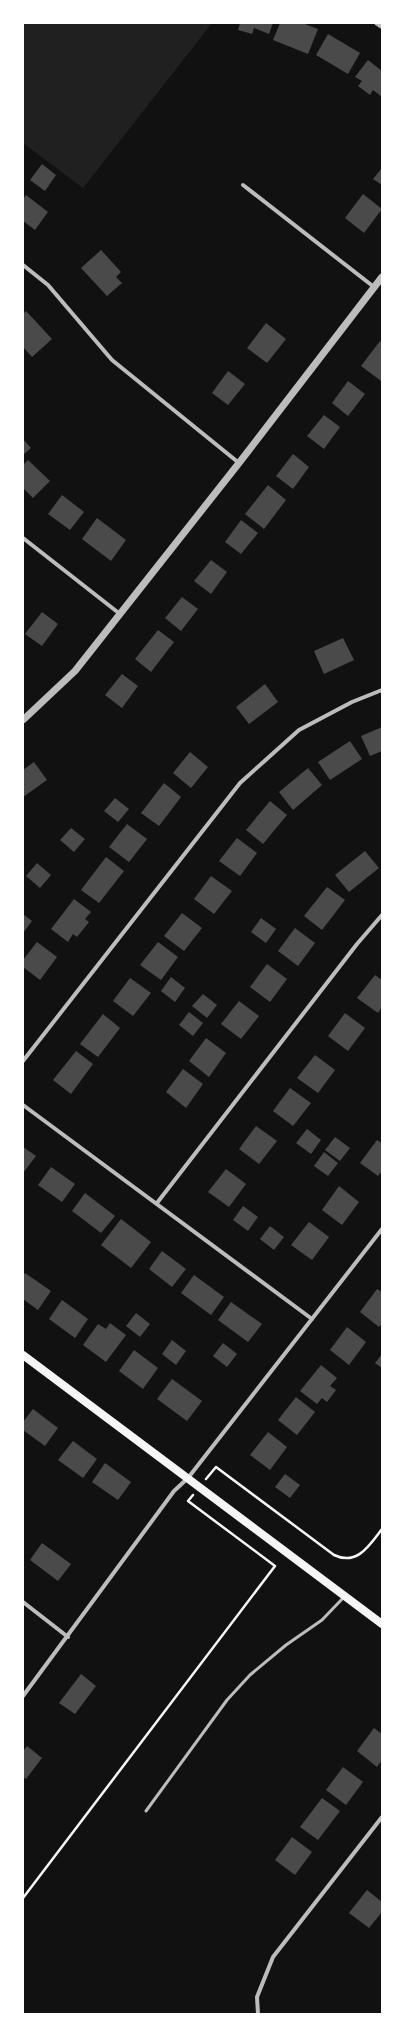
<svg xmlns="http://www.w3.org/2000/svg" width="405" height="2037" font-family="'Source Sans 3',sans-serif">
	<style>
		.green { fill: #202020 }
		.building { fill: #4a4a4a }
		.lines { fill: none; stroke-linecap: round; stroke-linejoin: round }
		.path { stroke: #f5f5f5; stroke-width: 2.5 }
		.service { stroke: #bcbcbc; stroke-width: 3 }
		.minor { stroke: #bcbcbc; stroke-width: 4 }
		.tertiary { stroke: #bcbcbc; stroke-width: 7 }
		.secondary { stroke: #f5f5f5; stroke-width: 8 }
	</style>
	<rect width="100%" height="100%" fill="#111"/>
	<polygon class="green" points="23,23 212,23 83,188 23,143"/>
	<g class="building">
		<polygon points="240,23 273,23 269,34 254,28 252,34 238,30"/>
		<polygon points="280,23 302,23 318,29 308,54 273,40"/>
		<polygon points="328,34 360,53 348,74 316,55"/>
		<polygon points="368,60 382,71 382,97 373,90 370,95 358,86 362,81 355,77"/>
		<polygon points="42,164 56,175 45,191 30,180"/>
		<polygon points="382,168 382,185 373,179"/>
		<polygon points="363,194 382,209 364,233 345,218"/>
		<polygon points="26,195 48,212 35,230 23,221 23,199"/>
		<polygon points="101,250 121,272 116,277 122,283 107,296 81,268"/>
		<polygon points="26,311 52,339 32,357 23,347 23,314"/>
		<polygon points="266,323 286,339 267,363 247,348"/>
		<polygon points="380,341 382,343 381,381 361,366"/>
		<polygon points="228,371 245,384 228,405 212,393"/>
		<polygon points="348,381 365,394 348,416 332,403"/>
		<polygon points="324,415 340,427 324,449 307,436"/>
		<polygon points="23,439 31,448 23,455"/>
		<polygon points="293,454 309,467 293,489 276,476"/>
		<polygon points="28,460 50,481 33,498 23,488 23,465"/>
		<polygon points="268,485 286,500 264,529 245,514"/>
		<polygon points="62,495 84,512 70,530 48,514"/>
		<polygon points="97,518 126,540 111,561 82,539"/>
		<polygon points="241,520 258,533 241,554 225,542"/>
		<polygon points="211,560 227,572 211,594 194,581"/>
		<polygon points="182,597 198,609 181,631 165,618"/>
		<polygon points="42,612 58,624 42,646 25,634"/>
		<polygon points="158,630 174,642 151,672 135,659"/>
		<polygon points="343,638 354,660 324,674 314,651"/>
		<polygon points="122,674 138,686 122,708 105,695"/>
		<polygon points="265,684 278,702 249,724 236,707"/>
		<polygon points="382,727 382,751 370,756 361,736"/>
		<polygon points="350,741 362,759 330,780 318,762"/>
		<polygon points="190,752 208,767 191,788 173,773"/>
		<polygon points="34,762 47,780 23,797 23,770"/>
		<polygon points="308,768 322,785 293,810 279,792"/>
		<polygon points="164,783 181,797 159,826 141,813"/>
		<polygon points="115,798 129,809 118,822 104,811"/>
		<polygon points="270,801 287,815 263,844 246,830"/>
		<polygon points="127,824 147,839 129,862 109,847"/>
		<polygon points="71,828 85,839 74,852 60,840"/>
		<polygon points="237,838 257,853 240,876 219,861"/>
		<polygon points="365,851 379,868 349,892 335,875"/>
		<polygon points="106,857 124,871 99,903 81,890"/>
		<polygon points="37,863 51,875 40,888 26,876"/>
		<polygon points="211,876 232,891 214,914 194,899"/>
		<polygon points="327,887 345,900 322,930 304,916"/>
		<polygon points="74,899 91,912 85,919 89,922 77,937 73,934 68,942 51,929"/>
		<polygon points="182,913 202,928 184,951 164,936"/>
		<polygon points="23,914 32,921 23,933"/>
		<polygon points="261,918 276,929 266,943 251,932"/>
		<polygon points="295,928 315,943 298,966 278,951"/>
		<polygon points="37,942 57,957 40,980 23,967 23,960"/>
		<polygon points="158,942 178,957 161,980 140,965"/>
		<polygon points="267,964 287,979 270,1002 250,987"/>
		<polygon points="375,975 382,980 382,1007 378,1013 357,998"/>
		<polygon points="171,977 185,988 175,1002 161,991"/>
		<polygon points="130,978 151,993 133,1016 113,1001"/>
		<polygon points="203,994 217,1005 207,1018 192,1006"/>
		<polygon points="239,1001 259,1016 241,1039 221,1024"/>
		<polygon points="189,1012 203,1023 193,1036 179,1025"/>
		<polygon points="345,1013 365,1028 348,1051 328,1036"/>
		<polygon points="103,1014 120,1028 98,1057 80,1044"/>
		<polygon points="206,1038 226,1053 209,1077 189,1061"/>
		<polygon points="76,1051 93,1064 71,1094 53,1080"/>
		<polygon points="315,1055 335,1070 318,1093 297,1078"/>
		<polygon points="183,1069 203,1084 186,1108 166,1092"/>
		<polygon points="290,1088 311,1103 293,1126 273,1111"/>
		<polygon points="256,1126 277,1141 259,1164 239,1149"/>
		<polygon points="307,1129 321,1140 311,1154 296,1143"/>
		<polygon points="335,1137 350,1148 340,1161 325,1150"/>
		<polygon points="377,1140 382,1143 382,1171 378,1176 360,1163"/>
		<polygon points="23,1147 36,1156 23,1173"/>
		<polygon points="324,1152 338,1163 328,1176 314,1166"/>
		<polygon points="51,1167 75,1184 62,1202 38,1185"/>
		<polygon points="226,1169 246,1184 229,1207 208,1192"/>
		<polygon points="339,1186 359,1202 342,1225 322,1210"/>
		<polygon points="85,1193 115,1216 101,1233 72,1211"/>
		<polygon points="243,1206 258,1217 248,1231 233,1220"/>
		<polygon points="121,1219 151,1242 131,1268 101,1245"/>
		<polygon points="309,1222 329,1237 312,1260 291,1245"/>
		<polygon points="270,1226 284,1237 274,1250 260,1239"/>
		<polygon points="162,1251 186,1269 172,1287 149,1269"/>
		<polygon points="25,1273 51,1291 38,1310 23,1299 23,1276"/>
		<polygon points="194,1275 224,1297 211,1315 181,1293"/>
		<polygon points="377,1289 382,1292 382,1323 379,1327 360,1312"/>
		<polygon points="62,1300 88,1319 75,1338 49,1319"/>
		<polygon points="231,1302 262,1324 248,1342 218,1320"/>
		<polygon points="136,1313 150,1324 140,1337 126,1326"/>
		<polygon points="110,1323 126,1335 106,1362 83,1345 98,1324 106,1329"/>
		<polygon points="347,1327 366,1342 349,1365 330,1350"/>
		<polygon points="172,1340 186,1351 176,1365 162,1354"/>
		<polygon points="223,1343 237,1354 227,1367 213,1356"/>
		<polygon points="134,1350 158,1368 143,1389 119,1371"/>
		<polygon points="382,1354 382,1368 375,1363"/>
		<polygon points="321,1365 337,1378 330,1386 336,1390 327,1402 322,1398 317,1404 300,1391"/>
		<polygon points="172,1379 202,1401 187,1421 157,1399"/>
		<polygon points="296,1397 315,1412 297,1435 278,1420"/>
		<polygon points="33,1409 58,1428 45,1446 23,1430 23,1422"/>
		<polygon points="268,1432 287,1447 270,1470 250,1455"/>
		<polygon points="73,1441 97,1459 83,1478 58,1460"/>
		<polygon points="105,1463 131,1482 118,1500 92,1482"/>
		<polygon points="285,1474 300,1485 290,1498 275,1487"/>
		<polygon points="42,1543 71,1564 58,1581 30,1560"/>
		<polygon points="81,1674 96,1686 75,1714 59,1703"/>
		<polygon points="374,1728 382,1734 382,1760 377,1767 357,1751"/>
		<polygon points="27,1746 42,1758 26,1779 23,1777 23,1751"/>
		<polygon points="343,1767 363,1782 346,1805 326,1790"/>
		<polygon points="322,1798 340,1811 318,1840 300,1827"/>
		<polygon points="292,1837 312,1852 295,1875 275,1860"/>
		<polygon points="367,1890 382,1902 382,1912 369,1928 349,1913"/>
	</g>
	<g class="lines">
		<g class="path">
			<path d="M206 1479 216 1467 334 1555C357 1566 369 1546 382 1529"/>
			<polyline points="23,1898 275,1566 188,1501 193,1495"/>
		</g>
		<polyline class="service" points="146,1811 227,1700 250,1675 286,1645 322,1620 344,1597"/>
		<g class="minor">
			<polyline points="376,23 382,27"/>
			<polyline points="243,185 374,287"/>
			<polyline points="23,265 48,285 112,360 239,463"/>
			<polyline points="23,538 120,614"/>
			<polyline points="23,1061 240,783 299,730 352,702 382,690"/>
			<polyline points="23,1105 312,1319"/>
			<polyline points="157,1203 357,944 382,915"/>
			<polyline points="23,1602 68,1637"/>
			<polyline points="23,1696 174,1491 188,1478 382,1229"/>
			<polyline points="258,2014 257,1997 273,1957 382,1817"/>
		</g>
		<polyline class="tertiary" points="23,720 75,671 239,463 382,277"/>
		<polyline class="secondary" points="23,1355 382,1624"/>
	</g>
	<rect width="405" height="2037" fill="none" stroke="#ffffff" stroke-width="48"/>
</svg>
